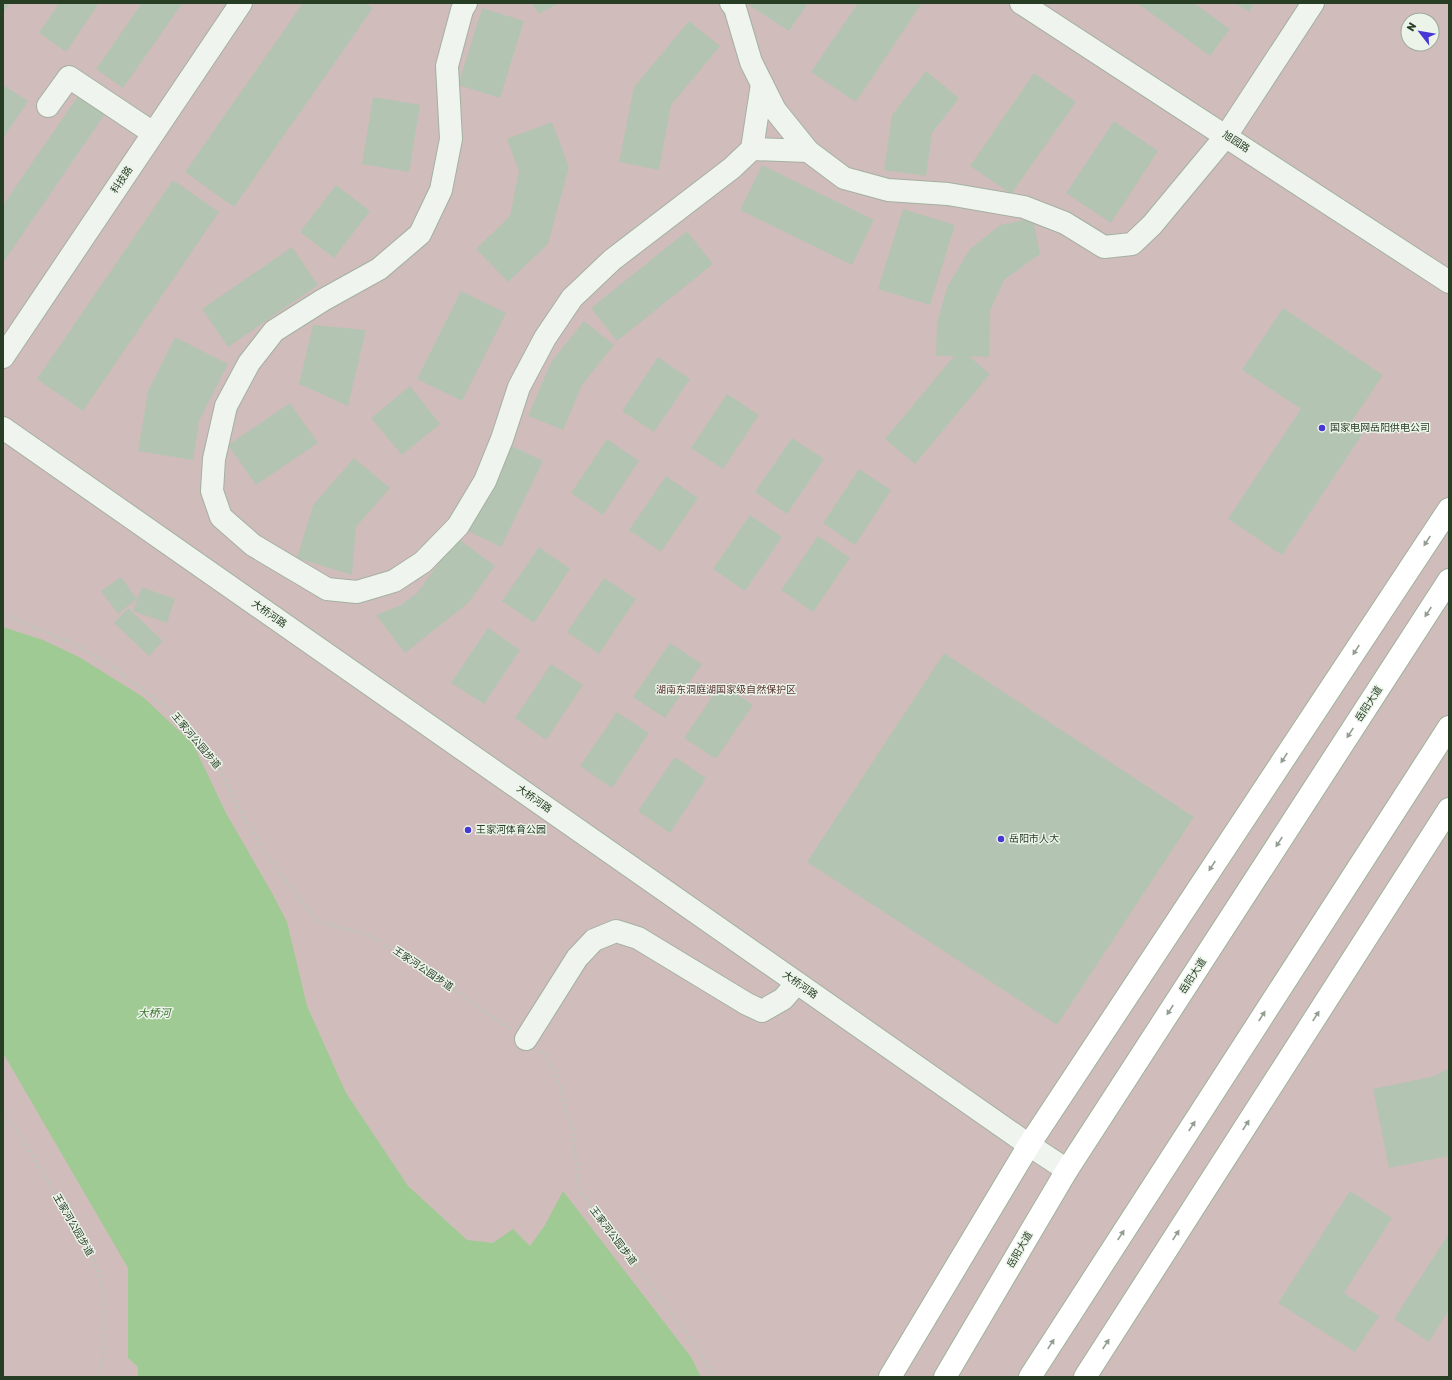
<svg xmlns="http://www.w3.org/2000/svg" width="1452" height="1380" font-family="Rubik,'Noto Sans SC',sans-serif">
	<style>
		.green { fill: #d1bcbc; fill-rule: evenodd }
		.water { fill: #9fca93 }
		.building { fill: #b4c4b2 }
		.lines { fill: none; stroke-linecap: round; stroke-linejoin: round }
		.minor-casing { stroke: #a3b1a0; stroke-width: 24 }
		.major-casing { stroke: #9db39a; stroke-width: 24 }
		.path { stroke: #bbc5b9; stroke-width: 2.5; stroke-dasharray: 3 3; stroke-linecap: butt }
		.minor { stroke: #eff5ee; stroke-width: 22 }
		.major { stroke: #fff; stroke-width: 22 }
		.oneway { fill: #939e92 }
		.poi-dot { fill: #4937d5; stroke: #ecf4ea; stroke-width: 1.5 }
		.labels { text-anchor: middle; dominant-baseline: central; stroke-width: 3; stroke-linejoin: round; paint-order: stroke }
		.street-label { font-size: 10px; fill: #273d24; stroke: #ecf4ea }
		.poi-label { font-size: 10px; fill: #273d24; stroke: #ecf4ea; text-anchor: start }
		.park-label { font-size: 10px; fill: #5a3431; stroke: #ecf4ea }
		.water-label { font-size: 11px; font-style: italic; fill: #39732d; stroke: #ecf4ea }
	</style>
	<rect width="100%" height="100%" fill="#dde7db"/>
	<path class="green" d="M3 3H1449V1377H3ZM1408 20H1432V44H1408Z"/>
	<polygon class="water" points="3,627 43,640 79,657 143,697 193,744 226,813 272,893 287,922 307,1006 346,1093 408,1186 467,1240 493,1243 513,1229 530,1246 545,1225 563,1191 691,1357 701,1377 138,1377 138,1367 128,1358 128,1268 3,1053"/>
	<g class="building">
		<polygon points="3,3 10,3 3,13"/>
		<polygon points="59,3 99,3 66,52 39,33"/>
		<polygon points="142,3 182,4 123,88 96,69"/>
		<polygon points="303,3 366,3 373,8 234,207 185,172"/>
		<polygon points="532,3 558,3 539,14"/>
		<polygon points="751,3 808,3 789,31 749,5"/>
		<polygon points="858,3 922,3 856,102 811,72"/>
		<polygon points="1137,3 1194,3 1230,29 1210,56"/>
		<polygon points="1235,3 1254,3 1249,12"/>
		<polygon points="482,8 524,21 500,98 458,85"/>
		<polygon points="689,21 720,46 671,105 659,170 619,162 634,87"/>
		<polygon points="926,71 959,98 932,133 926,176 884,170 892,115"/>
		<polygon points="1034,73 1076,102 1011,194 970,166"/>
		<polygon points="3,85 28,101 3,138"/>
		<polygon points="80,93 107,111 3,263 3,205"/>
		<polygon points="373,97 420,105 409,172 362,164"/>
		<polygon points="1114,121 1158,151 1111,223 1066,193"/>
		<polygon points="552,122 569,167 548,244 508,282 476,249 510,216 519,171 507,139"/>
		<polygon points="762,165 874,220 852,265 740,210"/>
		<polygon points="173,180 219,212 83,411 37,379"/>
		<polygon points="336,185 370,211 334,258 300,232"/>
		<polygon points="903,209 955,225 930,305 878,289"/>
		<polygon points="1033,218 1040,254 1004,280 990,311 989,357 969,356 990,374 915,464 885,439 954,356 936,356 937,323 947,287 970,249 1000,225"/>
		<polygon points="687,231 713,264 617,341 591,308"/>
		<polygon points="292,247 318,285 228,347 202,309"/>
		<polygon points="461,291 506,313 462,401 417,379"/>
		<polygon points="1283,308 1383,375 1350,424 1363,433 1282,555 1228,519 1301,409 1242,370"/>
		<polygon points="584,321 614,345 582,385 563,430 528,416 551,362"/>
		<polygon points="313,325 366,330 348,406 299,384"/>
		<polygon points="175,337 228,364 199,421 193,460 138,451 148,391"/>
		<polygon points="658,357 690,379 654,432 622,411"/>
		<polygon points="410,386 440,424 402,455 371,418"/>
		<polygon points="727,394 759,415 723,469 691,448"/>
		<polygon points="290,403 318,443 256,485 228,445"/>
		<polygon points="792,438 824,459 787,514 755,492"/>
		<polygon points="607,439 639,461 603,515 571,493"/>
		<polygon points="510,445 543,461 501,547 468,531"/>
		<polygon points="354,458 390,488 356,527 352,575 297,558 313,505"/>
		<polygon points="859,469 891,490 855,545 823,523"/>
		<polygon points="666,476 698,498 661,552 629,530"/>
		<polygon points="750,515 782,537 745,591 713,569"/>
		<polygon points="818,536 850,558 813,612 781,590"/>
		<polygon points="457,538 495,566 468,603 405,653 376,615 401,605 417,593"/>
		<polygon points="539,547 570,569 534,623 502,601"/>
		<polygon points="121,577 137,599 118,614 101,591"/>
		<polygon points="604,578 636,599 599,654 567,632"/>
		<polygon points="142,587 175,599 167,623 133,611"/>
		<polygon points="128,608 163,641 149,656 114,623"/>
		<polygon points="488,628 520,650 484,704 451,683"/>
		<polygon points="670,643 702,664 665,718 633,697"/>
		<polygon points="944,653 1194,817 1057,1025 807,862"/>
		<polygon points="551,664 583,685 546,740 515,718"/>
		<polygon points="721,684 753,705 716,759 684,738"/>
		<polygon points="617,712 649,733 612,788 580,766"/>
		<polygon points="675,757 706,778 670,833 638,811"/>
		<polygon points="1449,1068 1449,1156 1389,1168 1373,1089 1435,1076"/>
		<polygon points="1350,1191 1392,1218 1344,1293 1379,1316 1355,1352 1278,1303"/>
		<polygon points="1449,1233 1449,1310 1429,1342 1394,1319"/>
	</g>
	<g class="lines">
		<defs>
			<g id="minor">
				<polyline points="466,3 462,10 447,66 451,139 441,190 420,234 379,269 323,300 274,331 249,363 226,406 214,459 212,491 221,517 253,545 327,589 357,592 394,581 423,562 458,526 485,481 502,439 519,387 545,338 572,298 612,260 732,168 752,149 808,151"/>
				<polyline points="731,3 735,8 751,62 775,110 808,151 844,178 888,190 948,194 1024,207 1065,223 1104,247 1132,244 1152,225 1226,136 1313,3"/>
				<polyline points="1021,3 1449,282"/>
				<polyline points="48,106 69,77 153,133"/>
				<polyline points="752,149 762,84"/>
				<polyline points="3,357 241,3"/>
				<polyline points="3,428 1029,1145 1067,1170"/>
				<polyline points="526,1039 577,958 594,940 616,931 638,938 747,1004 762,1011 783,999 797,983"/>
			</g>
			<g id="major">
				<polyline points="890,1377 1029,1145 1449,509"/>
				<polyline points="945,1377 1067,1170 1449,580"/>
				<polyline points="1030,1377 1449,727"/>
				<polyline points="1085,1377 1449,809"/>
			</g>
		</defs>
		<use href="#minor" class="minor-casing"/>
		<use href="#major" class="major-casing"/>
		<g class="path">
			<polyline points="3,614 72,643 118,670 176,715 217,764 243,816 272,864 318,921 367,935 414,960 488,1014 511,1029"/>
			<polyline points="540,1050 556,1073 573,1133 579,1191 687,1333 716,1377"/>
			<polyline points="3,1109 90,1249 105,1293 104,1341 100,1377"/>
		</g>
		<use href="#minor" class="minor"/>
		<use href="#major" class="major"/>
	</g>
	<defs><path id="oneway-solid" d="M-6-.8H1V-3.2L6.5 0L1 3.2V.8H-6Z"/></defs>
	<g class="oneway">
		<use href="#oneway-solid" transform="translate(1427 541) rotate(123)"/>
		<use href="#oneway-solid" transform="translate(1428 612) rotate(123)"/>
		<use href="#oneway-solid" transform="translate(1356 650) rotate(123)"/>
		<use href="#oneway-solid" transform="translate(1350 733) rotate(123)"/>
		<use href="#oneway-solid" transform="translate(1284 758) rotate(123)"/>
		<use href="#oneway-solid" transform="translate(1279 842) rotate(123)"/>
		<use href="#oneway-solid" transform="translate(1212 866) rotate(123)"/>
		<use href="#oneway-solid" transform="translate(1170 1010) rotate(123)"/>
		<use href="#oneway-solid" transform="translate(1262 1016) rotate(-57)"/>
		<use href="#oneway-solid" transform="translate(1316 1016) rotate(-57)"/>
		<use href="#oneway-solid" transform="translate(1246 1125) rotate(-57)"/>
		<use href="#oneway-solid" transform="translate(1192 1126) rotate(-57)"/>
		<use href="#oneway-solid" transform="translate(1121 1235) rotate(-57)"/>
		<use href="#oneway-solid" transform="translate(1176 1235) rotate(-57)"/>
		<use href="#oneway-solid" transform="translate(1051 1344) rotate(-57)"/>
		<use href="#oneway-solid" transform="translate(1106 1344) rotate(-57)"/>
	</g>
	<g class="poi-dot">
		<circle cx="1322" cy="428" r="4"/>
		<circle cx="468" cy="830" r="4"/>
		<circle cx="1001" cy="839" r="4"/>
	</g>
	<g class="labels">
		<g class="street-label">
			<text transform="translate(1236 142) rotate(33)">旭园路</text>
			<text transform="translate(122 180) rotate(-56)">科技路</text>
			<text transform="translate(269 614) rotate(35)">大桥河路</text>
			<text transform="translate(1369 704) rotate(-57)">岳阳大道</text>
			<text transform="translate(196 741) rotate(50)">王家河公园步道</text>
			<text transform="translate(534 799) rotate(35)">大桥河路</text>
			<text transform="translate(423 969) rotate(34)">王家河公园步道</text>
			<text transform="translate(1193 976) rotate(-57)">岳阳大道</text>
			<text transform="translate(800 985) rotate(35)">大桥河路</text>
			<text transform="translate(73 1225) rotate(60)">王家河公园步道</text>
			<text transform="translate(613 1236) rotate(53)">王家河公园步道</text>
			<text transform="translate(1020 1250) rotate(-60)">岳阳大道</text>
		</g>
		<g class="poi-label">
			<text x="1330" y="428">国家电网岳阳供电公司</text>
			<text x="476" y="830">王家河体育公园</text>
			<text x="1009" y="839">岳阳市人大</text>
		</g>
		<g class="park-label">
			<text x="726" y="690">湖南东洞庭湖国家级自然保护区</text>
		</g>
		<g class="water-label">
			<text x="154" y="1013">大桥河</text>
		</g>
	</g>
	<rect width="1452" height="1380" fill="none" stroke="#273d24" stroke-width="8"/>
	<g transform="translate(1420 32) rotate(301)"><circle r="19" fill="#ecf4ea" stroke="#9dab9b"/>
	<path d="M0-3L7 15L0 10L-7 15Z" fill="#4937d5"/>
	<text y="-6" font-size="11" font-weight="bold" text-anchor="middle" fill="#273d24">N</text>
	</g>
</svg>
